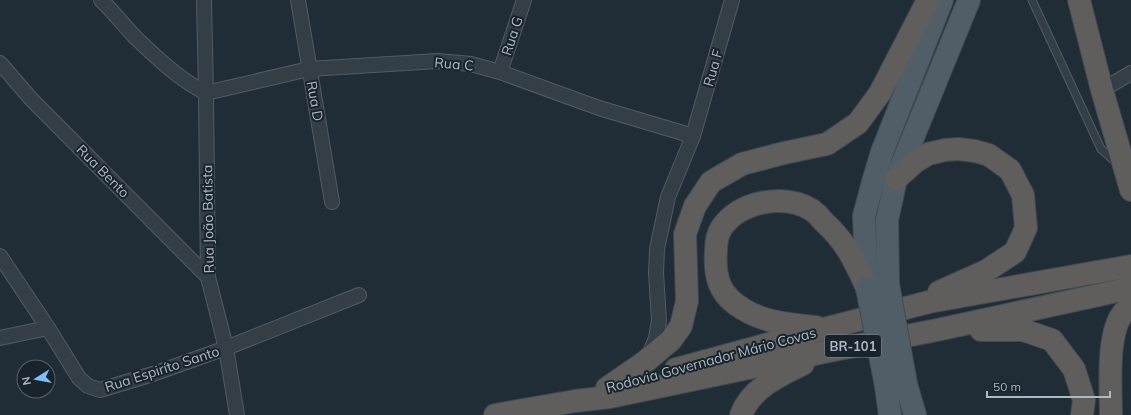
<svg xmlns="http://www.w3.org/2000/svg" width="1131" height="415" font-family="Mulish,sans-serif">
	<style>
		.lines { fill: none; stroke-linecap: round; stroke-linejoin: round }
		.service-casing { stroke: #515c65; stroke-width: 9 }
		.minor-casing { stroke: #515c65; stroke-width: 16 }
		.primary-casing { stroke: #404a54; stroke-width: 24 }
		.trunk-casing { stroke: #3e4952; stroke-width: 24 }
		.service { stroke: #333e47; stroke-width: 7 }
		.minor { stroke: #333e47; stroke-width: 14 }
		.primary { stroke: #515e67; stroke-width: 22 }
		.trunk { stroke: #5f5e5c; stroke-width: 22 }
		.primary-bridge-casing { stroke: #404a54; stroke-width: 24; stroke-linecap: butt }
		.primary-bridge { stroke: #515e67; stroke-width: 22 }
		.labels { text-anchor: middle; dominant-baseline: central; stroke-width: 4; stroke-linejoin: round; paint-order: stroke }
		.shield { fill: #19232c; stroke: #818c96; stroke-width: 1 }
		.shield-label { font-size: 13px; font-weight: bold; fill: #adb9c4 }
		.street-label { font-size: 14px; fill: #adb9c4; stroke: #19232c }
	</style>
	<rect width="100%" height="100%" fill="#202d37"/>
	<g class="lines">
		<defs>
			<polyline id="service" points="1032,0 1101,149 1117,163"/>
			<g id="minor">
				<path d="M101 0C114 12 124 26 136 38 157 58 180 80 206 93L309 69 438 61 471 64 500 72 599 108 693 136"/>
				<polyline points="204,0 206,93 208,277 226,348 237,415"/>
				<polyline points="298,0 332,202"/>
				<polyline points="0,63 32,100 208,277"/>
				<polyline points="500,72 524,0"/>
				<polyline points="1102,90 1131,73"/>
				<polyline points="0,256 48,328 79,378 88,386 100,390 153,374 226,348 359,295"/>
				<polyline points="0,338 48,328"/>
				<polyline points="649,355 656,338 659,320 656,273 657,249 668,197 693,136 732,0"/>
			</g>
			<g id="primary">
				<polyline points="888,284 887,220 896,179 969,0"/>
				<polyline points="867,288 864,216 873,182 882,152 942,0"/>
				<polyline points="906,384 915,415"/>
				<polyline points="886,386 890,415"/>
			</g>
			<g id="trunk">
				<polyline points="1079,0 1102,90 1131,190"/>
				<polyline points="896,179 915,162 928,154 945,150 958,149 975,151 989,155 1010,170 1023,195 1026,228 1015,252 986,271 939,292"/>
				<path d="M816 327C791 324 765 323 743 309 719 295 714 277 716 250 716 243 718 233 722 227 741 201 784 193 812 210 816 213 820 217 823 221 847 243 854 260 867 288"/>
				<polyline points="981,330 1023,330 1052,340 1074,369 1084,400 1082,415"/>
				<polyline points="676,369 827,328 929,302 1131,266"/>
				<polyline points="607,388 646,361 671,340 681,326 687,301 685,234 695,206 711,182 742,164 784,153 827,144 858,123 880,93 928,0"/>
				<polyline points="495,415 575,401 610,397 829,351 937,330 1131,288"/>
				<path d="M741 415C751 388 779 376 803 364"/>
				<path d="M1111 415C1111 389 1106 332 1124 312 1126 310 1129 308 1131 306"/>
			</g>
		</defs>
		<use href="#service" class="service-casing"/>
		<use href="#minor" class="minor-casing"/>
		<use href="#primary" class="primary-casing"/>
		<use href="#trunk" class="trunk-casing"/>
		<use href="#service" class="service"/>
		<use href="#minor" class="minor"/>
		<use href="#primary" class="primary"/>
		<use href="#trunk" class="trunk"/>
		<defs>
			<g id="primary-bridge">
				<polyline points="888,284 906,384"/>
				<polyline points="867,288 886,386"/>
			</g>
		</defs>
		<use href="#primary-bridge" class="primary-bridge-casing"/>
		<use href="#primary-bridge" class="primary-bridge"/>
	</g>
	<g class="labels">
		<rect class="shield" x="825" y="335" width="56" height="22" rx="3"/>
		<g class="shield-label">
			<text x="853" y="346">BR-101</text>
		</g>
		<g class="street-label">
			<text transform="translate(512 36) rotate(-72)">Rua G</text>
			<text transform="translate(454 64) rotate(5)">Rua C</text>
			<text transform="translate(713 68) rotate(-74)">Rua F</text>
			<text transform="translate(315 101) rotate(80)">Rua D</text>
			<text transform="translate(103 171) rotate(45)">Rua Bento</text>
			<text transform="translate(208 219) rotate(-91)">Rua João Batista</text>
			<text transform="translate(711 360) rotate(-15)">Rodovia Governador Mário Covas</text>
			<text transform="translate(162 369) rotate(-18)">Rua Espiríto Santo</text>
		</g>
	</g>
	<g transform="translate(36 379) rotate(259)"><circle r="19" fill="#19232c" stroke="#545f69"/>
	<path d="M0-3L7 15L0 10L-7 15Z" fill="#7fbef7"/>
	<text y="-6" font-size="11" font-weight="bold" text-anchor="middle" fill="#adb9c4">N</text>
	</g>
	<path d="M987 391v6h123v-6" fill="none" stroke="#adb9c4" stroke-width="2"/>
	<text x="993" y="391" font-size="12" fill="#adb9c4" stroke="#19232c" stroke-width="3" paint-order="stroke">50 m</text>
</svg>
